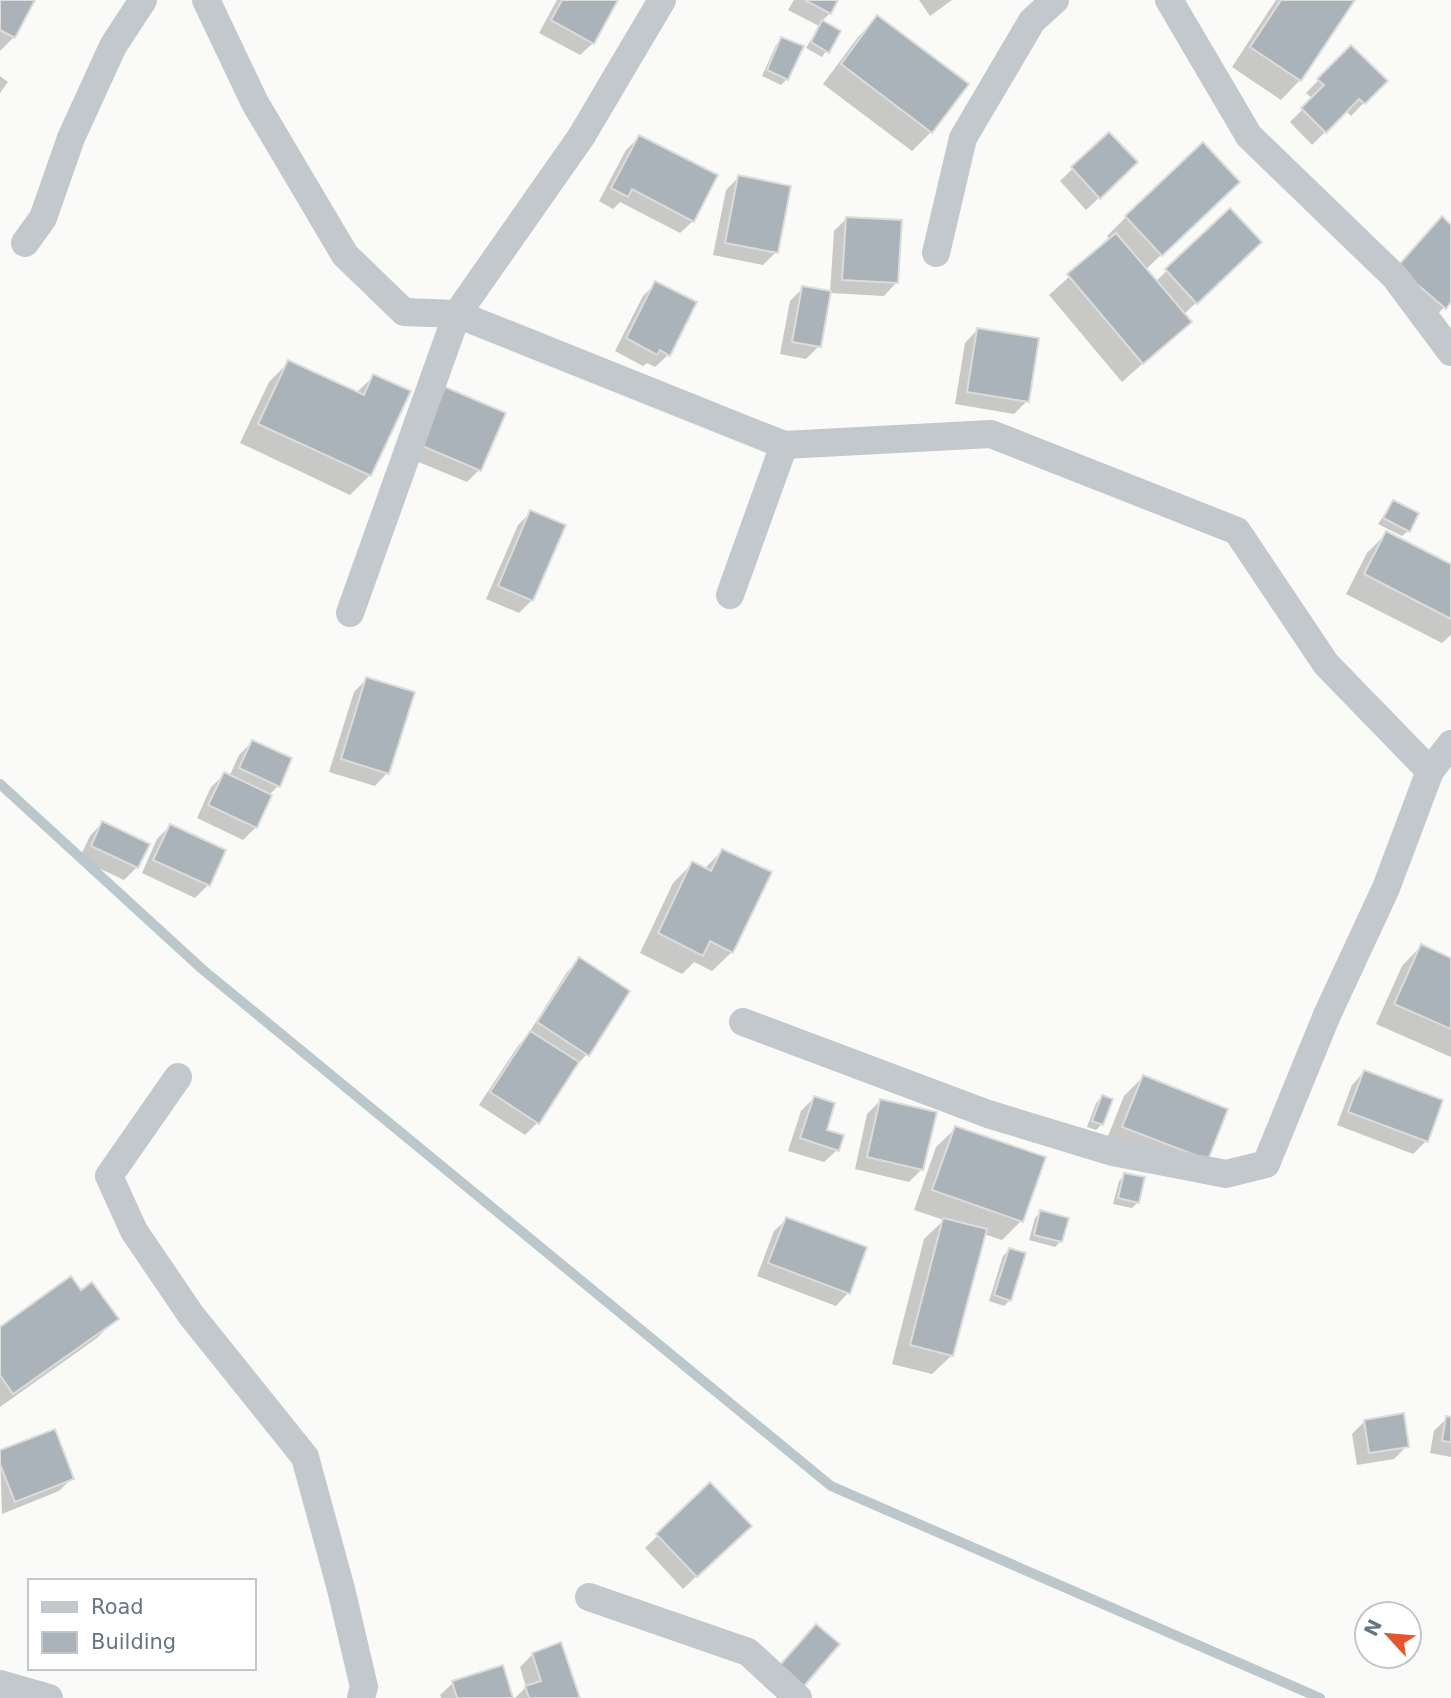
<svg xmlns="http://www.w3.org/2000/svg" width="1451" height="1698" font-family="'DejaVu Sans',sans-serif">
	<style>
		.shadow { fill: #0003 }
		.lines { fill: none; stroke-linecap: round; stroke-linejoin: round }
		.stream { stroke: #bbc7cb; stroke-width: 10 }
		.building { fill: #aab3b9; stroke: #dcdcda; stroke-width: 2 }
		.minor { stroke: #c3c8cc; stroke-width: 28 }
	</style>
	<rect width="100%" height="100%" fill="#fafaf8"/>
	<g class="shadow">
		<polygon points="0,0 33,0 14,37 0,51"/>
		<polygon points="557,0 616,0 593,43 580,55 539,33"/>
		<polygon points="794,0 836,0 830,13 821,22 839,32 822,57 806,48 819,26 788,10"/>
		<polygon points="919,0 952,0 930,16"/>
		<polygon points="1276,0 1353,0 1300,80 1281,100 1232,67"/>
		<polygon points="878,17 967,85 931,132 912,151 823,84 858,37"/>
		<polygon points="782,39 787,79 781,85 762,76 776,45"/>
		<polygon points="1351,47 1385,81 1351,116 1346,111 1312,145 1290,122 1313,99 1306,93"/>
		<polygon points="0,76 8,82 0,93"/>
		<polygon points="1109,134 1123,175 1086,210 1060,181"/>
		<polygon points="639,137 693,221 680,233 620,202 613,209 599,201 626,150"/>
		<polygon points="739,177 776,252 763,265 713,255 726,190"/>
		<polygon points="1219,201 1145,270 1155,282 1230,211 1247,255 1183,315 1189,322 1122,382 1049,295 1110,240 1107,236 1126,217"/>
		<polygon points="847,218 896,283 884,296 830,293 834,231"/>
		<polygon points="1451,227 1451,300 1432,320 1386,281"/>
		<polygon points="656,283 668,355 655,367 647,363 643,366 615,351 643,296"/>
		<polygon points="803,288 819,346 806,359 780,354 790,301"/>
		<polygon points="977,330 1027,401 1014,414 955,404 965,343"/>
		<polygon points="289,362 356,393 374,376 370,475 350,495 240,443 269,382"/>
		<polygon points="432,402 479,470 467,482 409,458"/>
		<polygon points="1393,502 1408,531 1402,536 1378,524"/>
		<polygon points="531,512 532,600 519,613 486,599 518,525"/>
		<polygon points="1387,533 1451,566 1451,635 1442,643 1346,594 1367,553"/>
		<polygon points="367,679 387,773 375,786 329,772 354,692"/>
		<polygon points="252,742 278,786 269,795 256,827 243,840 197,818 211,787 224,775 229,777 239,755"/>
		<polygon points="102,823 137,867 124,880 79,859 90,836"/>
		<polygon points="170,826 224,851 208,885 195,898 142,873 157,839"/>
		<polygon points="722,851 732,952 712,971 694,962 682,974 640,953 673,883 693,863 704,869"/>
		<polygon points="1421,946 1451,960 1451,1057 1376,1024 1402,966"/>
		<polygon points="579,960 587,1054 575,1067 538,1122 525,1135 479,1105 518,1046 527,1036 567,972"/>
		<polygon points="1364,1072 1426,1141 1413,1154 1337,1125 1352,1085"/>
		<polygon points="1143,1077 1207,1159 1104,1146 1124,1096"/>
		<polygon points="1102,1097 1102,1124 1096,1130 1087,1127 1096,1103"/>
		<polygon points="814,1098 825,1131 837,1150 824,1162 788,1151 801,1111"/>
		<polygon points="880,1101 922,1169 909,1182 855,1169 867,1114"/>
		<polygon points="956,1128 1021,1221 1002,1240 984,1234 952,1355 932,1374 892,1364 924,1239 944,1220 914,1210 936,1147"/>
		<polygon points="1125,1175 1138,1202 1132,1208 1113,1204 1119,1181"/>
		<polygon points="1041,1212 1061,1241 1055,1247 1029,1240 1035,1218"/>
		<polygon points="787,1219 848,1293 836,1306 757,1276 774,1231"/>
		<polygon points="1009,1250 1010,1300 1004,1306 989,1301 1003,1256"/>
		<polygon points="116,1319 97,1338 0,1407 0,1329"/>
		<polygon points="1447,1418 1451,1419 1451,1457 1430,1453 1434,1431"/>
		<polygon points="1365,1421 1407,1446 1394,1459 1357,1465 1352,1434"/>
		<polygon points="0,1452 72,1478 59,1491 2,1514"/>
		<polygon points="710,1485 737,1538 683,1589 645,1548"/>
		<polygon points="533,1654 578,1698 515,1698 526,1687 520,1667"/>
		<polygon points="453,1683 512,1698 441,1698 440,1695"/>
	</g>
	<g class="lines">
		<polyline class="stream" points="0,784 202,969 831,1486 1320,1698"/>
	</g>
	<g class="building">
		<polygon points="0,0 35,0 15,38 0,30"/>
		<polygon points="562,0 618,0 594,44 551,20"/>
		<polygon points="805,0 838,0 831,14"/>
		<polygon points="1281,0 1355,0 1301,81 1250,47"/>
		<polygon points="877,15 969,84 932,133 841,64"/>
		<polygon points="822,20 841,31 829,53 811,42"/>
		<polygon points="781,37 804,46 788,80 767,70"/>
		<polygon points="1351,45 1388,81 1365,104 1359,99 1326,133 1301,108 1324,85 1317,79"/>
		<polygon points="1109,132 1138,162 1100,199 1071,167"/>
		<polygon points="639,135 718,175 694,222 632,189 628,197 611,188"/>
		<polygon points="1203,142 1240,182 1162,256 1125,216"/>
		<polygon points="738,175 791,186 778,253 725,243"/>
		<polygon points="1230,208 1262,242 1197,304 1165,269"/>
		<polygon points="1442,216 1451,225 1451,302 1446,309 1397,267"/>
		<polygon points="846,217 902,220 898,283 842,280"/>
		<polygon points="1116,233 1192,322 1143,364 1067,274"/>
		<polygon points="655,281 697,302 670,356 660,350 657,355 626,338"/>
		<polygon points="802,286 831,291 821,347 792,342"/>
		<polygon points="977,328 1039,338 1029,402 967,392"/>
		<polygon points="288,360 364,395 373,374 411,391 371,476 258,424"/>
		<polygon points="445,387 506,413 481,471 420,445"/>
		<polygon points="1393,500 1419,513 1410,532 1383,518"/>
		<polygon points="530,510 566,525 533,601 498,586"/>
		<polygon points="1386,531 1451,564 1451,619 1364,574"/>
		<polygon points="366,677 415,692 389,774 341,759"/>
		<polygon points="252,740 292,758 280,787 239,768"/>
		<polygon points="224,772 272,795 257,828 208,805"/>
		<polygon points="102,821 150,844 138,868 91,846"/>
		<polygon points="170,824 226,850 210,886 153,860"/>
		<polygon points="722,849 772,872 733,953 710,941 703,956 658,933 692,861 711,871"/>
		<polygon points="1421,944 1451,958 1451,1029 1394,1004"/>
		<polygon points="579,957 630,991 589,1056 537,1022"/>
		<polygon points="530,1031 579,1062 539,1124 490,1092"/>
		<polygon points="1364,1070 1443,1100 1428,1142 1348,1112"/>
		<polygon points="1143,1075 1228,1109 1208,1160 1122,1127"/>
		<polygon points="1102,1095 1113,1099 1103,1125 1092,1121"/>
		<polygon points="814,1096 835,1103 827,1130 844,1135 839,1151 800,1138"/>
		<polygon points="880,1099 937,1112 923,1170 867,1157"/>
		<polygon points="955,1126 1046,1157 1023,1222 932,1190"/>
		<polygon points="1124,1173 1145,1177 1139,1203 1118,1198"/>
		<polygon points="1040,1210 1069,1218 1062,1242 1034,1235"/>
		<polygon points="786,1217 867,1247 850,1294 768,1263"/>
		<polygon points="943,1218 987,1229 953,1356 910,1345"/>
		<polygon points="1009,1248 1026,1253 1011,1301 994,1295"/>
		<polygon points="71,1276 81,1290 92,1282 119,1319 13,1394 0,1375 0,1327"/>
		<polygon points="1404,1413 1409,1447 1369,1453 1364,1420"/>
		<polygon points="1446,1416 1451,1417 1451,1442 1442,1441"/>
		<polygon points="55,1429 74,1479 15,1502 0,1464 0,1450"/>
		<polygon points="710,1482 752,1526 697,1577 656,1534"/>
		<polygon points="816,1624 840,1644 804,1686 780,1665"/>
		<polygon points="561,1642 580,1698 529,1698 525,1686 541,1681 532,1653"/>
		<polygon points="503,1665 513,1698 457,1698 452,1681"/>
	</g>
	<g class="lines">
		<g class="minor">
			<polyline points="206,0 255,103 345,255 404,312 457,314 581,137 662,0"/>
			<polyline points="1169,0 1249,136 1395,277 1451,352"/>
			<polyline points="25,243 43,218 71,138 113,46 143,0"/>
			<polyline points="936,253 963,138 1032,21 1055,0"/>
			<polyline points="730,595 784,445"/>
			<polyline points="350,613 457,314 784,445 991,434 1237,531 1326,664 1430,771"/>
			<polyline points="743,1022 988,1114 1113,1152 1226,1174 1266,1164 1327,1015 1386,888 1430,771 1451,744"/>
			<polyline points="178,1077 109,1176 134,1231 191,1315 305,1457 341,1589 364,1687 361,1698"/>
			<polyline points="589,1597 748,1652 798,1698"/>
			<polyline points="0,1684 49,1698"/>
		</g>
	</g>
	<rect x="28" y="1579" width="228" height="91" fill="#ffffff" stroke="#c1c8cd" stroke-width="2"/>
	<rect x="42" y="1602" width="35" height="10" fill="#c3c8cc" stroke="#c1c8cd" stroke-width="2"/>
	<text x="91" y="1614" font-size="21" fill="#657683">Road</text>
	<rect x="42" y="1632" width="35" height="21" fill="#aab3b9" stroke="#c1c8cd" stroke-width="2"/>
	<text x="91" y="1649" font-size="21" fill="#657683">Building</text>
	<g transform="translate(1388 1635) rotate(296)"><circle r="33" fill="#ffffff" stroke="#c1c8cd" stroke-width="2"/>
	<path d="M0-5L12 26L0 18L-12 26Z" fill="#e4572e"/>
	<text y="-10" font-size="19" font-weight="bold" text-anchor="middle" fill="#657683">N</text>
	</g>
</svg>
